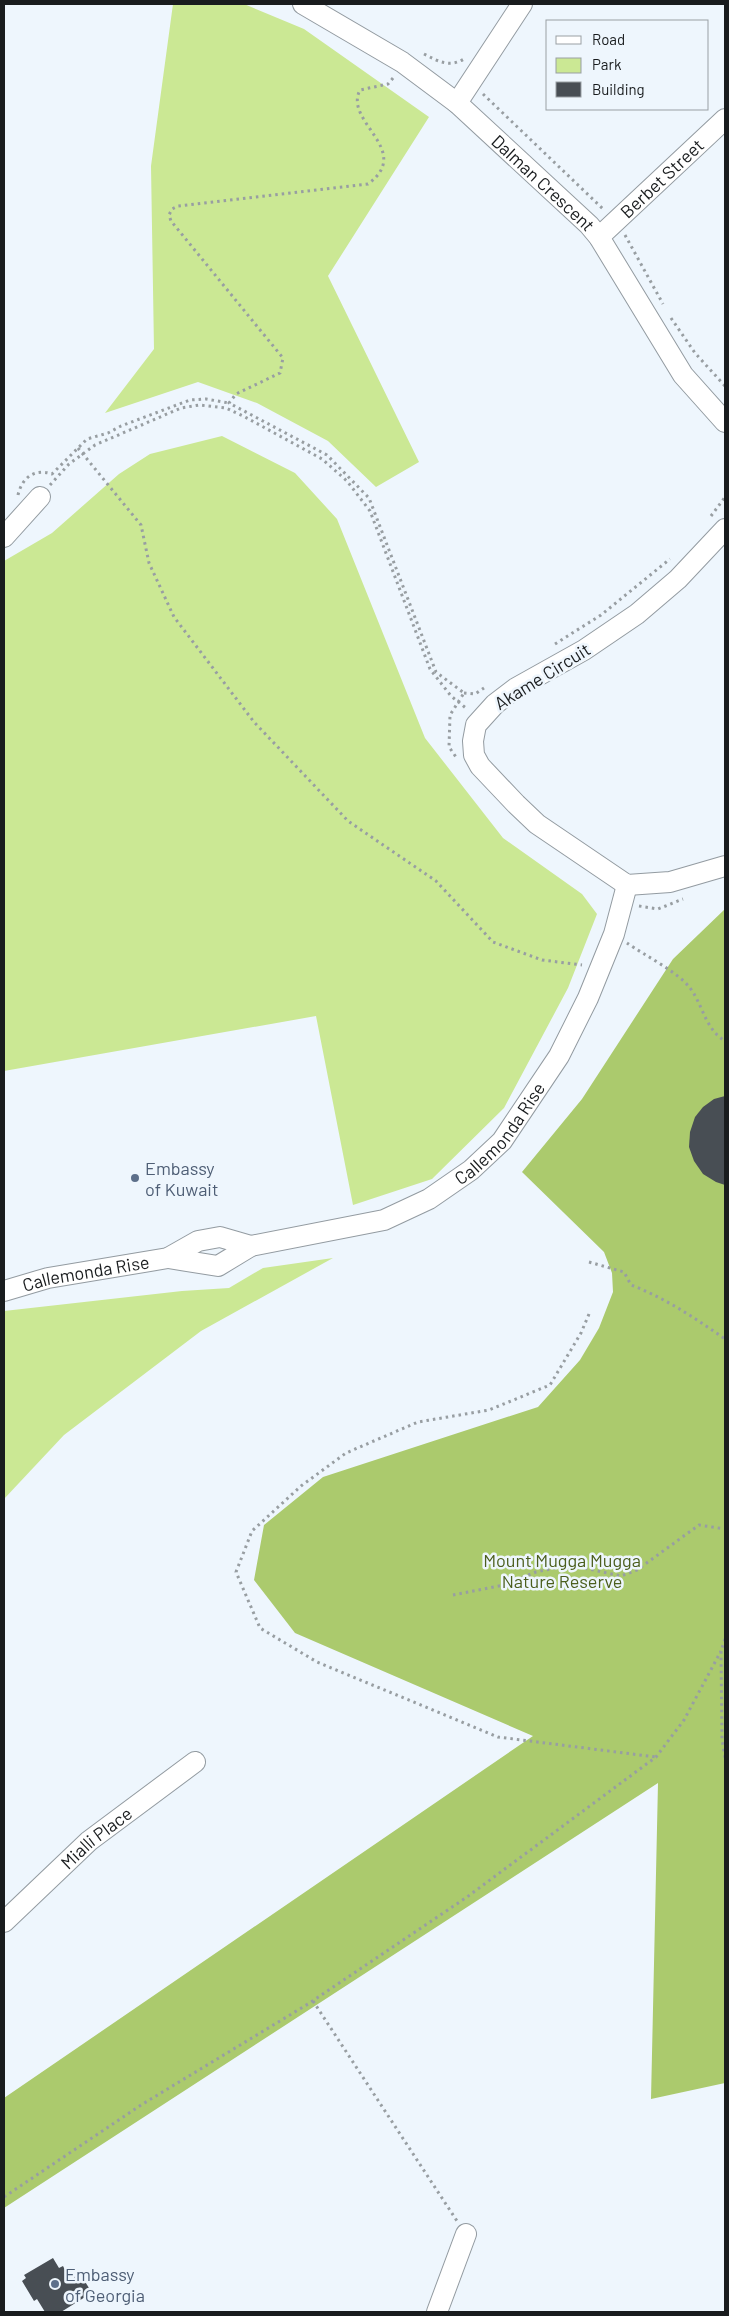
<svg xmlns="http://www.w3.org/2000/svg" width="729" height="2316" font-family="Barlow,sans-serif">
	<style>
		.green { fill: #cbe894 }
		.forest { fill: #abca6d }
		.building { fill: #484e54 }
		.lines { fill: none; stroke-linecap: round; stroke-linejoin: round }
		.minor-casing { stroke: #939ba1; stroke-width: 22 }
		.path { stroke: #989ea2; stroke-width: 3; stroke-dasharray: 2.5 4; stroke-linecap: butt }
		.minor { stroke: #fff; stroke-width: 20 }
		.service-dot { fill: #5c6f8a; stroke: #eef6fd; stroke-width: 2 }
		.labels { text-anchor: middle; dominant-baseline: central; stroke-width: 5; stroke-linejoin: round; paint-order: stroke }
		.street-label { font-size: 18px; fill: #191c1e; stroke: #eef6fd }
		.service-label { font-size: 18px; fill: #4e5e75; stroke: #eef6fd; text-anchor: start }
		.park-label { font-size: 18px; fill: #4b5e1d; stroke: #eef6fd }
	</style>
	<rect width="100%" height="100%" fill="#eef6fd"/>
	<g class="green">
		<polygon points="173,4 244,4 304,29 429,117 328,276 419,462 376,487 328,441 257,403 198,382 105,413 154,349 151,166"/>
		<polygon points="222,436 295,473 337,519 425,738 503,838 582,894 597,914 568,988 504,1108 432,1179 353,1205 316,1016 4,1071 4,561 52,533 119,474 150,454"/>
		<polygon points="333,1258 201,1331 64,1435 4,1499 4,1311 182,1291 229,1288 263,1268"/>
	</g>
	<polygon class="forest" points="725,909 725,2083 651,2099 658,1783 4,2208 4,2098 533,1736 295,1633 254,1580 264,1525 323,1477 538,1407 580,1360 599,1328 613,1292 612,1273 604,1252 522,1172 582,1099 673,959"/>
	<g class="building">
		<polygon points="725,1096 725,1185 716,1182 703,1174 694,1161 689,1147 690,1132 695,1117 703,1107 714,1099"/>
		<polygon points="53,2258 59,2268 63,2266 69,2278 79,2272 89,2288 87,2289 90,2294 61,2312 45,2312 37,2299 34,2301 22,2281 26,2278 24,2275"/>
	</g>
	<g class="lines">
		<defs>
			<g id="minor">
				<path id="s1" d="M303 4 402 62 457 103 589 225 599 237 683 375 725 422"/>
				<polyline points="457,103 522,4"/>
				<path id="s2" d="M599 237 725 119"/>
				<polyline points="725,529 678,579 637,614 584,650 516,688 495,704 476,725 473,741 474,755 480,766 516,804 537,824 627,885 670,882 725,866"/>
				<polyline points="4,537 40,497"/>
				<path id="s3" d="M168 1258 218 1266 251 1246 384 1220 429 1199 471 1170 502 1141 559 1056 588 998 614 934 627 885"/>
				<path id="s4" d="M4 1291 48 1278 168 1258 198 1241 220 1237 251 1246"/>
				<path id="s5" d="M4 1922 89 1841 195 1762"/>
				<polyline points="437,2312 466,2234"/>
			</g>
		</defs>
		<use href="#minor" class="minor-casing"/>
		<g class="path">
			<path d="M424 54C438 61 449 68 464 59"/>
			<path d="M393 78 388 84 360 90C343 122 414 150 368 184L178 206 172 209 169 215 171 221 283 358 280 373 236 394 229 403 327 455 369 498 436 672 464 693 450 715 449 747 456 757"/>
			<polyline points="483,94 603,209"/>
			<polyline points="625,235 663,304"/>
			<polyline points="671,318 695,353 725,386"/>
			<polyline points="78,448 141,525 149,563 174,617 254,722 348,821 436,881 493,942 542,960 582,965"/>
			<polyline points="50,485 69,464 95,445 181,408 199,405 226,408 245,417 322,459 347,481 370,511 430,669 451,696 467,709"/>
			<path d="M18 495C22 478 34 468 52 474L87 439 108 433 121 426 190 400 206 399 229 403"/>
			<polyline points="711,516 725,497"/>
			<polyline points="555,644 601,615 670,559"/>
			<polyline points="464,693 475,694 484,688"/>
			<polyline points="639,906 658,909 683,899"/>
			<path d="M627 943C644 955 678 972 690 988 703 1005 705 1029 725 1041"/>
			<path d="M589 1262 624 1272 631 1285C665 1298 695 1318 725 1339"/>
			<polyline points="589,1314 581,1333 550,1385 489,1410 418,1422 346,1453 301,1486 252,1531 236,1572 260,1628 317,1662 498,1737 656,1757"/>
			<polyline points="453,1595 504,1585 536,1572 570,1565 621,1576 637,1570 699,1525 725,1529"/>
			<polyline points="725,1639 721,1651 722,1739 725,1758"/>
			<polyline points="313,2001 457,2221"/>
			<polyline points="4,2197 141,2105 308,2004 467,1897 656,1757 684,1720 721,1651"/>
		</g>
		<use href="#minor" class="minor"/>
	</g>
	<g class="service-dot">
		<circle cx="135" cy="1178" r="5"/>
		<circle cx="55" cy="2284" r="5"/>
	</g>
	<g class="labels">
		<g class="street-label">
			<text stroke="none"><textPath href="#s2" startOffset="86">Berbet Street</textPath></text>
			<text stroke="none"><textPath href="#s1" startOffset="301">Dalman Crescent</textPath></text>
			<text transform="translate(542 676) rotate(-32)">Akame Circuit</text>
			<text stroke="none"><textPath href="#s3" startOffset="372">Callemonda Rise</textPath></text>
			<text stroke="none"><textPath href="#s4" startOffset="84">Callemonda Rise</textPath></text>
			<text stroke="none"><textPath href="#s5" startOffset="125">Mialli Place</textPath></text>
		</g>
		<g class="service-label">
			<text x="145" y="1168">Embassy<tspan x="145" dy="21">of Kuwait</tspan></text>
			<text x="65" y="2274">Embassy<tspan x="65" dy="21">of Georgia</tspan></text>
		</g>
		<g class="park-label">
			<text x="562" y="1560">Mount Mugga Mugga<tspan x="562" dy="21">Nature Reserve</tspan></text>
		</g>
	</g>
	<rect width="729" height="2316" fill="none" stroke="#191c1e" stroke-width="10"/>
	<rect x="546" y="20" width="162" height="90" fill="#eef6fd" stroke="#999fa4"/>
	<rect x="556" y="36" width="25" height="8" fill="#ffffff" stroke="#999fa4"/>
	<text x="592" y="45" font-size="15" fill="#191c1e">Road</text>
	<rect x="556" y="58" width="25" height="15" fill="#cbe894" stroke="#999fa4"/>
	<text x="592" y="70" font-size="15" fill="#191c1e">Park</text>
	<rect x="556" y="82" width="25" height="15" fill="#484e54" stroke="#999fa4"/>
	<text x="592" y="95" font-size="15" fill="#191c1e">Building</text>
</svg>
